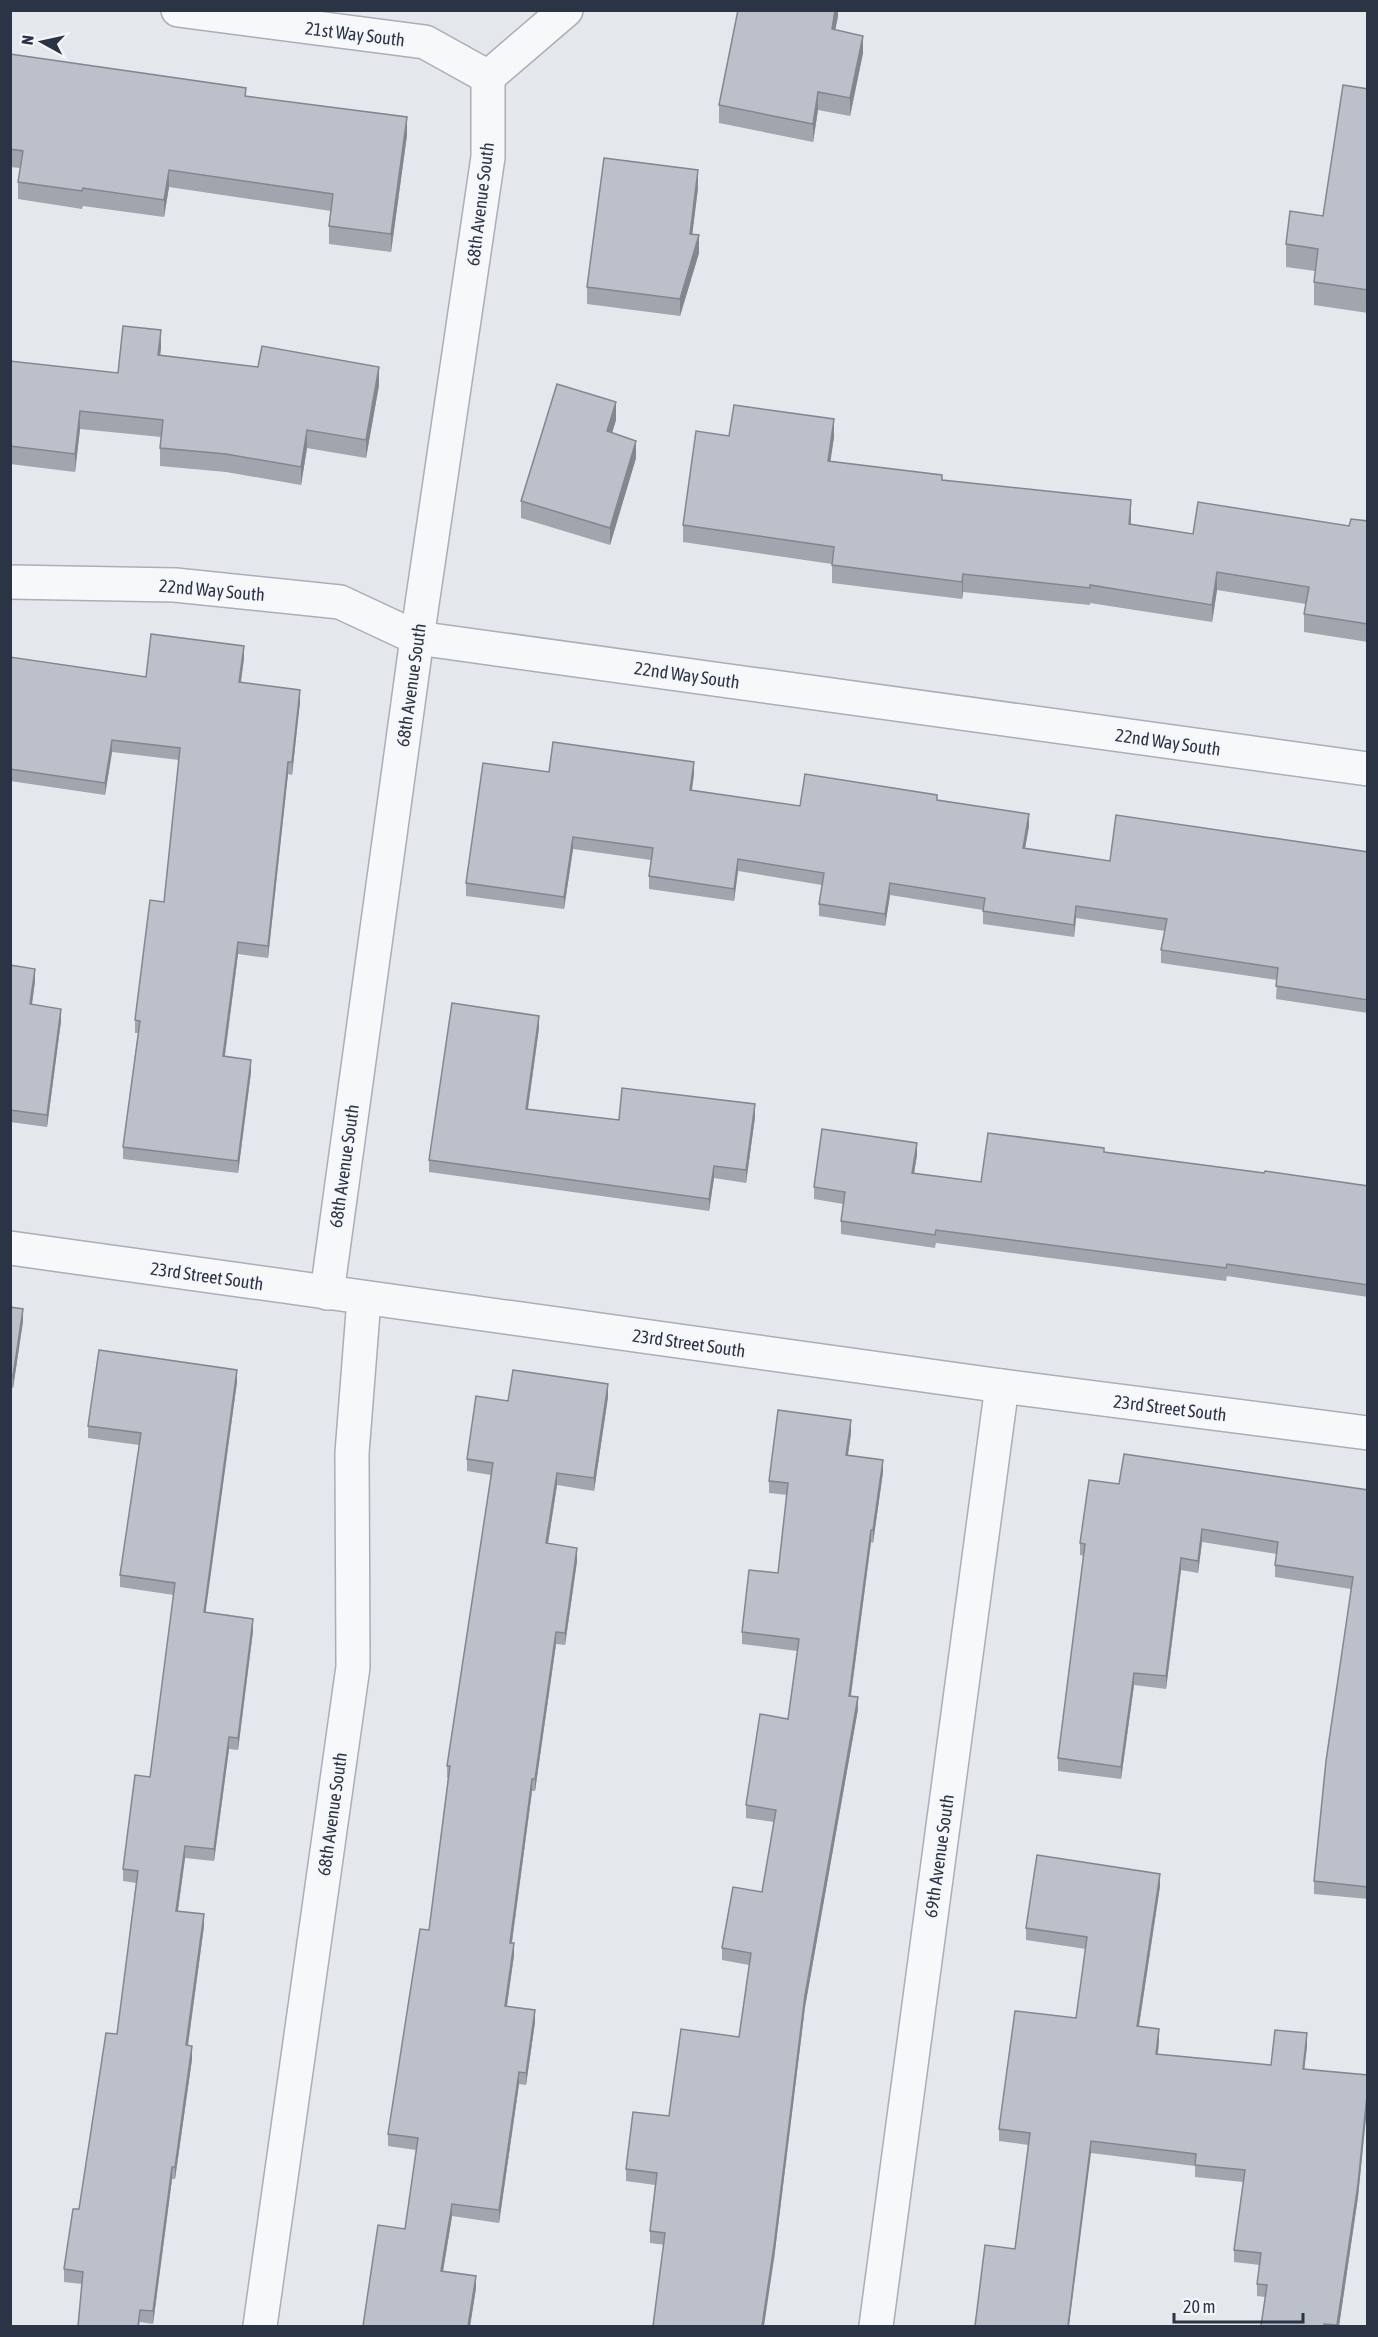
<svg xmlns="http://www.w3.org/2000/svg" width="1378" height="2337" font-family="'Asap Condensed',sans-serif">
	<style>
		.lines { fill: none; stroke-linecap: round; stroke-linejoin: round }
		.minor-casing { stroke: #a9aeb7; stroke-width: 36 }
		.minor { stroke: #f7f8fa; stroke-width: 33 }
		.wall { fill: #a1a5ae }
		.shaded-wall { fill: #83868d }
		.building { fill: #bbc0ca; stroke: #83868d; stroke-width: 1.5 }
		.labels { text-anchor: middle; dominant-baseline: central; stroke-width: 4.5; stroke-linejoin: round; paint-order: stroke }
		.street-label { font-size: 18px; fill: #2b3445; stroke: #f4f6f9 }
	</style>
	<rect width="100%" height="100%" fill="#e4e7ec"/>
	<g class="lines">
		<defs>
			<g id="minor">
				<polyline points="178,10 425,42 488,77"/>
				<polyline points="488,77 566,10"/>
				<polyline points="10,582 175,585 340,602 417,638 1368,769"/>
				<polyline points="10,1248 1002,1386 1368,1433"/>
				<polyline points="327,1293 417,638 488,157 488,77"/>
				<polyline points="260,2326 353,1667 352,1453 364,1299"/>
				<polyline points="876,2326 1002,1386"/>
			</g>
		</defs>
		<use href="#minor" class="minor-casing"/>
		<use href="#minor" class="minor"/>
	</g>
	<g class="wall">
		<polygon points="838,10 838,16 835,30 863,53 850,116 818,110 813,142 719,123 719,105"/>
		<polygon points="10,54 246,96 407,135 391,252 329,244 329,226 331,211 169,187 164,217 83,206 82,209 18,199 18,182 20,168 10,167"/>
		<polygon points="1368,89 1368,313 1314,305 1314,282 1315,271 1286,267 1286,244 1323,216"/>
		<polygon points="698,188 692,235 699,253 680,316 587,304 587,287"/>
		<polygon points="161,348 160,355 379,385 366,458 307,448 301,485 226,472 160,466 160,448 161,437 80,429 75,472 10,464 10,361 118,373"/>
		<polygon points="616,420 612,433 636,458 610,545 521,518 521,501"/>
		<polygon points="729,436 834,437 830,461 942,480 1131,518 1131,524 1193,534 1349,526 1368,521 1368,642 1304,632 1304,614 1306,604 1217,590 1212,622 1090,603 1090,605 963,592 962,599 832,583 832,564 683,542 683,525"/>
		<polygon points="10,657 146,677 244,658 241,682 300,702 292,775 288,774 268,958 238,954 225,1056 251,1072 238,1173 123,1159 123,1147 138,1033 135,1033 135,1020 164,902 179,760 112,752 105,795 10,781"/>
		<polygon points="549,772 694,774 692,790 800,806 937,800 1029,826 1025,848 1110,861 1368,852 1368,1013 1276,999 1277,980 1161,963 1161,950 1165,931 1076,918 1074,937 983,924 983,910 890,895 885,926 819,916 819,904 822,885 738,871 734,901 649,889 649,876 651,860 573,849 564,909 466,896 466,883"/>
		<polygon points="10,965 35,981 32,1005 61,1021 47,1127 10,1122"/>
		<polygon points="539,1028 528,1109 619,1120 755,1117 746,1183 714,1178 709,1211 429,1172 429,1160"/>
		<polygon points="1104,1152 1368,1186 1368,1297 1227,1276 1226,1281 936,1243 935,1248 841,1234 841,1221 843,1204 814,1199 814,1187 917,1155 914,1173 981,1182"/>
		<polygon points="10,1307 23,1321 13,1388 10,1388"/>
		<polygon points="237,1382 205,1612 253,1631 238,1750 229,1749 214,1861 185,1858 178,1911 204,1926 188,2046 192,2059 175,2179 172,2179 153,2324 140,2322 139,2326 78,2326 82,2284 64,2282 64,2269 79,2209 117,2034 136,1883 123,1881 123,1869 150,1777 174,1595 120,1587 120,1575 139,1445 88,1438 88,1426"/>
		<polygon points="608,1397 594,1491 557,1485 548,1544 577,1561 565,1645 556,1644 535,1791 532,1791 512,1943 514,1955 507,2006 535,2022 526,2085 519,2084 499,2223 452,2216 443,2271 476,2288 470,2326 363,2326 405,2229 416,2150 388,2146 388,2134 429,1930 448,1778 447,1778 447,1766 491,1475 467,1471 467,1459 508,1401"/>
		<polygon points="851,1433 848,1455 883,1472 873,1543 871,1542 851,1696 858,1709 805,2007 774,2259 650,2243 650,2231 655,2185 626,2181 626,2169 669,2116 739,2037 749,1965 722,1960 722,1948 762,1892 774,1822 746,1818 746,1805 788,1719 797,1651 742,1644 742,1632 778,1573 787,1495 769,1493 769,1481"/>
		<polygon points="1119,1484 1368,1490 1368,1899 1314,1894 1314,1881 1351,1589 1275,1577 1275,1565 1277,1554 1202,1542 1198,1573 1181,1570 1166,1689 1134,1685 1121,1779 1058,1771 1058,1758 1084,1556 1080,1555 1080,1543"/>
		<polygon points="1160,1886 1139,2026 1159,2041 1158,2054 1271,2065 1307,2046 1304,2069 1368,2075 1368,2097 1358,2197 1339,2326 1261,2326 1265,2297 1257,2296 1257,2284 1260,2265 1234,2262 1234,2250 1243,2182 1195,2177 1195,2166 1091,2153 1015,2249 1028,2145 999,2141 999,2129 1076,2018 1086,1949 1026,1940 1026,1928"/>
	</g>
	<g class="shaded-wall">
		<polygon points="835,10 838,10 838,16 832,47 832,29"/>
		<polygon points="863,36 863,53 850,116 850,98"/>
		<polygon points="818,92 818,110 813,142 813,124"/>
		<polygon points="407,117 407,135 391,252 391,234"/>
		<polygon points="169,170 169,187 164,217 164,200"/>
		<polygon points="698,170 698,188 690,252 690,234"/>
		<polygon points="699,235 699,253 680,316 680,299"/>
		<polygon points="161,330 161,348 158,373 158,355"/>
		<polygon points="379,367 379,385 366,458 366,440"/>
		<polygon points="616,402 616,420 607,449 607,431"/>
		<polygon points="80,411 80,429 75,472 75,454"/>
		<polygon points="834,419 834,437 828,478 828,461"/>
		<polygon points="307,430 307,448 301,485 301,467"/>
		<polygon points="636,441 636,458 610,545 610,528"/>
		<polygon points="1131,500 1131,518 1129,542 1129,524"/>
		<polygon points="1217,572 1217,590 1212,622 1212,605"/>
		<polygon points="963,574 963,592 962,599 962,582"/>
		<polygon points="244,646 244,658 239,694 239,682"/>
		<polygon points="300,690 300,702 292,775 292,762"/>
		<polygon points="112,740 112,752 105,795 105,783"/>
		<polygon points="288,762 288,774 268,958 268,946"/>
		<polygon points="694,762 694,774 690,802 690,790"/>
		<polygon points="1029,814 1029,826 1023,860 1023,848"/>
		<polygon points="573,837 573,849 564,909 564,897"/>
		<polygon points="738,859 738,871 734,901 734,889"/>
		<polygon points="890,883 890,895 885,926 885,914"/>
		<polygon points="1076,906 1076,918 1074,937 1074,925"/>
		<polygon points="238,942 238,954 223,1068 223,1056"/>
		<polygon points="35,969 35,981 30,1017 30,1004"/>
		<polygon points="61,1009 61,1021 47,1127 47,1115"/>
		<polygon points="539,1016 539,1028 526,1121 526,1109"/>
		<polygon points="251,1060 251,1072 238,1173 238,1161"/>
		<polygon points="755,1104 755,1117 746,1183 746,1170"/>
		<polygon points="917,1143 917,1155 912,1185 912,1173"/>
		<polygon points="714,1166 714,1178 709,1211 709,1199"/>
		<polygon points="23,1309 23,1321 13,1388 13,1376"/>
		<polygon points="237,1370 237,1382 204,1624 204,1612"/>
		<polygon points="608,1384 608,1397 594,1491 594,1478"/>
		<polygon points="851,1420 851,1433 846,1467 846,1455"/>
		<polygon points="883,1460 883,1472 873,1543 873,1530"/>
		<polygon points="557,1473 557,1485 546,1555 546,1543"/>
		<polygon points="1202,1529 1202,1542 1198,1573 1198,1561"/>
		<polygon points="871,1530 871,1542 849,1708 849,1696"/>
		<polygon points="577,1548 577,1561 565,1645 565,1633"/>
		<polygon points="1181,1558 1181,1570 1166,1689 1166,1676"/>
		<polygon points="253,1619 253,1631 238,1750 238,1738"/>
		<polygon points="556,1632 556,1644 535,1791 535,1779"/>
		<polygon points="1134,1673 1134,1685 1121,1779 1121,1767"/>
		<polygon points="858,1697 858,1709 805,2007 774,2259 764,2326 762,2326 805,1995"/>
		<polygon points="229,1737 229,1749 214,1861 214,1849"/>
		<polygon points="532,1779 532,1791 510,1955 510,1943"/>
		<polygon points="185,1846 185,1858 176,1923 176,1911"/>
		<polygon points="1160,1874 1160,1886 1137,2038 1137,2026"/>
		<polygon points="204,1914 204,1926 186,2058 186,2045"/>
		<polygon points="514,1943 514,1955 505,2018 505,2006"/>
		<polygon points="535,2010 535,2022 526,2085 526,2073"/>
		<polygon points="1159,2029 1159,2041 1156,2066 1156,2054"/>
		<polygon points="1307,2033 1307,2046 1303,2081 1303,2069"/>
		<polygon points="192,2046 192,2059 175,2179 175,2167"/>
		<polygon points="519,2072 519,2084 499,2223 499,2210"/>
		<polygon points="1368,2085 1368,2097 1358,2197 1339,2326 1337,2326 1358,2184"/>
		<polygon points="1091,2141 1091,2153 1069,2326 1068,2326"/>
		<polygon points="172,2167 172,2179 153,2324 153,2311"/>
		<polygon points="452,2204 452,2216 441,2283 441,2271"/>
		<polygon points="476,2276 476,2288 470,2326 468,2326"/>
	</g>
	<g class="building">
		<polygon points="738,10 835,10 832,29 863,36 850,98 818,92 813,124 719,105"/>
		<polygon points="10,54 246,88 245,96 407,117 391,234 329,226 333,194 169,170 164,200 83,188 82,191 18,182 23,151 10,149"/>
		<polygon points="1343,85 1368,89 1368,290 1314,282 1318,249 1286,244 1290,211 1323,216"/>
		<polygon points="604,158 698,170 690,234 699,235 680,299 587,287"/>
		<polygon points="123,326 161,330 158,355 258,367 262,346 379,367 366,440 307,430 301,467 226,454 160,448 163,420 80,411 75,454 10,446 10,361 118,373"/>
		<polygon points="557,384 616,402 607,431 636,441 610,528 521,501"/>
		<polygon points="734,405 834,419 828,461 942,475 942,480 1131,500 1129,524 1193,534 1198,502 1349,526 1351,519 1368,521 1368,624 1304,614 1309,587 1217,572 1212,605 1090,585 1090,588 963,574 962,582 832,565 834,547 683,525 696,431 729,436"/>
		<polygon points="151,634 244,646 239,682 300,690 292,762 288,762 268,946 238,942 223,1056 251,1060 238,1161 123,1147 140,1021 135,1020 150,900 164,902 180,748 112,740 105,783 10,769 10,657 146,677"/>
		<polygon points="553,742 694,762 690,790 800,806 805,774 937,795 937,800 1029,814 1023,848 1110,861 1116,815 1368,852 1368,1000 1276,986 1278,968 1161,950 1167,919 1076,906 1074,925 983,911 985,898 890,883 885,914 819,904 824,873 738,859 734,889 649,876 653,848 573,837 564,897 466,883 483,763 549,772"/>
		<polygon points="10,965 35,969 30,1004 61,1009 47,1115 10,1110"/>
		<polygon points="452,1003 539,1016 526,1109 619,1120 622,1088 755,1104 746,1170 714,1166 709,1199 429,1160"/>
		<polygon points="822,1129 917,1143 912,1173 981,1182 988,1133 1104,1148 1104,1152 1264,1173 1265,1171 1368,1186 1368,1285 1227,1264 1226,1268 936,1230 935,1235 841,1221 845,1192 814,1187"/>
		<polygon points="10,1307 23,1309 13,1376 10,1375"/>
		<polygon points="99,1350 237,1370 204,1612 253,1619 238,1738 229,1737 214,1849 185,1846 176,1911 204,1914 186,2045 192,2046 175,2167 172,2167 153,2311 140,2310 138,2326 78,2326 83,2272 64,2269 73,2209 79,2209 106,2033 117,2034 138,1871 123,1869 135,1775 150,1777 175,1583 120,1575 141,1433 88,1426"/>
		<polygon points="513,1370 608,1384 594,1478 557,1473 546,1543 577,1548 565,1633 556,1632 535,1779 532,1779 510,1943 514,1943 505,2006 535,2010 526,2073 519,2072 499,2210 452,2204 441,2271 476,2276 468,2326 363,2326 378,2225 405,2229 418,2138 388,2134 420,1929 429,1930 450,1766 447,1766 493,1463 467,1459 476,1396 508,1401"/>
		<polygon points="778,1410 851,1420 846,1455 883,1460 873,1530 871,1530 849,1696 858,1697 805,1995 774,2246 762,2326 653,2326 665,2233 650,2231 657,2173 626,2169 633,2112 669,2116 681,2029 739,2037 751,1953 722,1948 733,1887 762,1892 776,1810 746,1805 760,1714 788,1719 799,1639 742,1632 749,1570 778,1573 788,1483 769,1481"/>
		<polygon points="1124,1454 1368,1490 1368,1887 1314,1881 1326,1761 1353,1577 1275,1565 1278,1542 1202,1529 1198,1561 1181,1558 1166,1676 1134,1673 1121,1767 1058,1758 1085,1544 1080,1543 1089,1480 1119,1484"/>
		<polygon points="1037,1855 1160,1874 1137,2026 1159,2029 1156,2054 1271,2065 1275,2030 1307,2033 1303,2069 1368,2075 1368,2085 1358,2184 1337,2325 1324,2324 1324,2326 1261,2326 1267,2285 1257,2284 1261,2253 1234,2250 1245,2170 1195,2165 1196,2154 1091,2141 1068,2326 975,2326 985,2245 1015,2249 1030,2133 999,2129 1015,2011 1076,2018 1087,1937 1026,1928"/>
	</g>
	<g class="labels">
		<g class="street-label">
			<text transform="translate(355 34) rotate(7)">21st Way South</text>
			<text transform="translate(480 204) rotate(-83)">68th Avenue South</text>
			<text transform="translate(212 590) rotate(5)">22nd Way South</text>
			<text transform="translate(687 675) rotate(8)">22nd Way South</text>
			<text transform="translate(411 685) rotate(-82)">68th Avenue South</text>
			<text transform="translate(1168 742) rotate(8)">22nd Way South</text>
			<text transform="translate(344 1166) rotate(-82)">68th Avenue South</text>
			<text transform="translate(207 1276) rotate(8)">23rd Street South</text>
			<text transform="translate(689 1343) rotate(8)">23rd Street South</text>
			<text transform="translate(1170 1408) rotate(7)">23rd Street South</text>
			<text transform="translate(332 1814) rotate(-82)">68th Avenue South</text>
			<text transform="translate(939 1856) rotate(-82)">69th Avenue South</text>
		</g>
	</g>
	<rect width="1378" height="2337" fill="none" stroke="#2b3445" stroke-width="24"/>
	<g transform="translate(42 42) rotate(278)" stroke="#f4f6f9" stroke-width="4.5" paint-order="stroke">
	<path d="M0-4.5L10 22L0 15L-10 22Z" fill="#2b3445"/>
	<text y="-9" font-size="16" font-weight="bold" text-anchor="middle" fill="#2b3445">N</text>
	</g>
	<path d="M1174 2313v9h129v-9" fill="none" stroke="#2b3445" stroke-width="3"/>
	<text x="1183" y="2313" font-size="18" fill="#2b3445" stroke="#f4f6f9" stroke-width="4.5" paint-order="stroke">20 m</text>
</svg>
